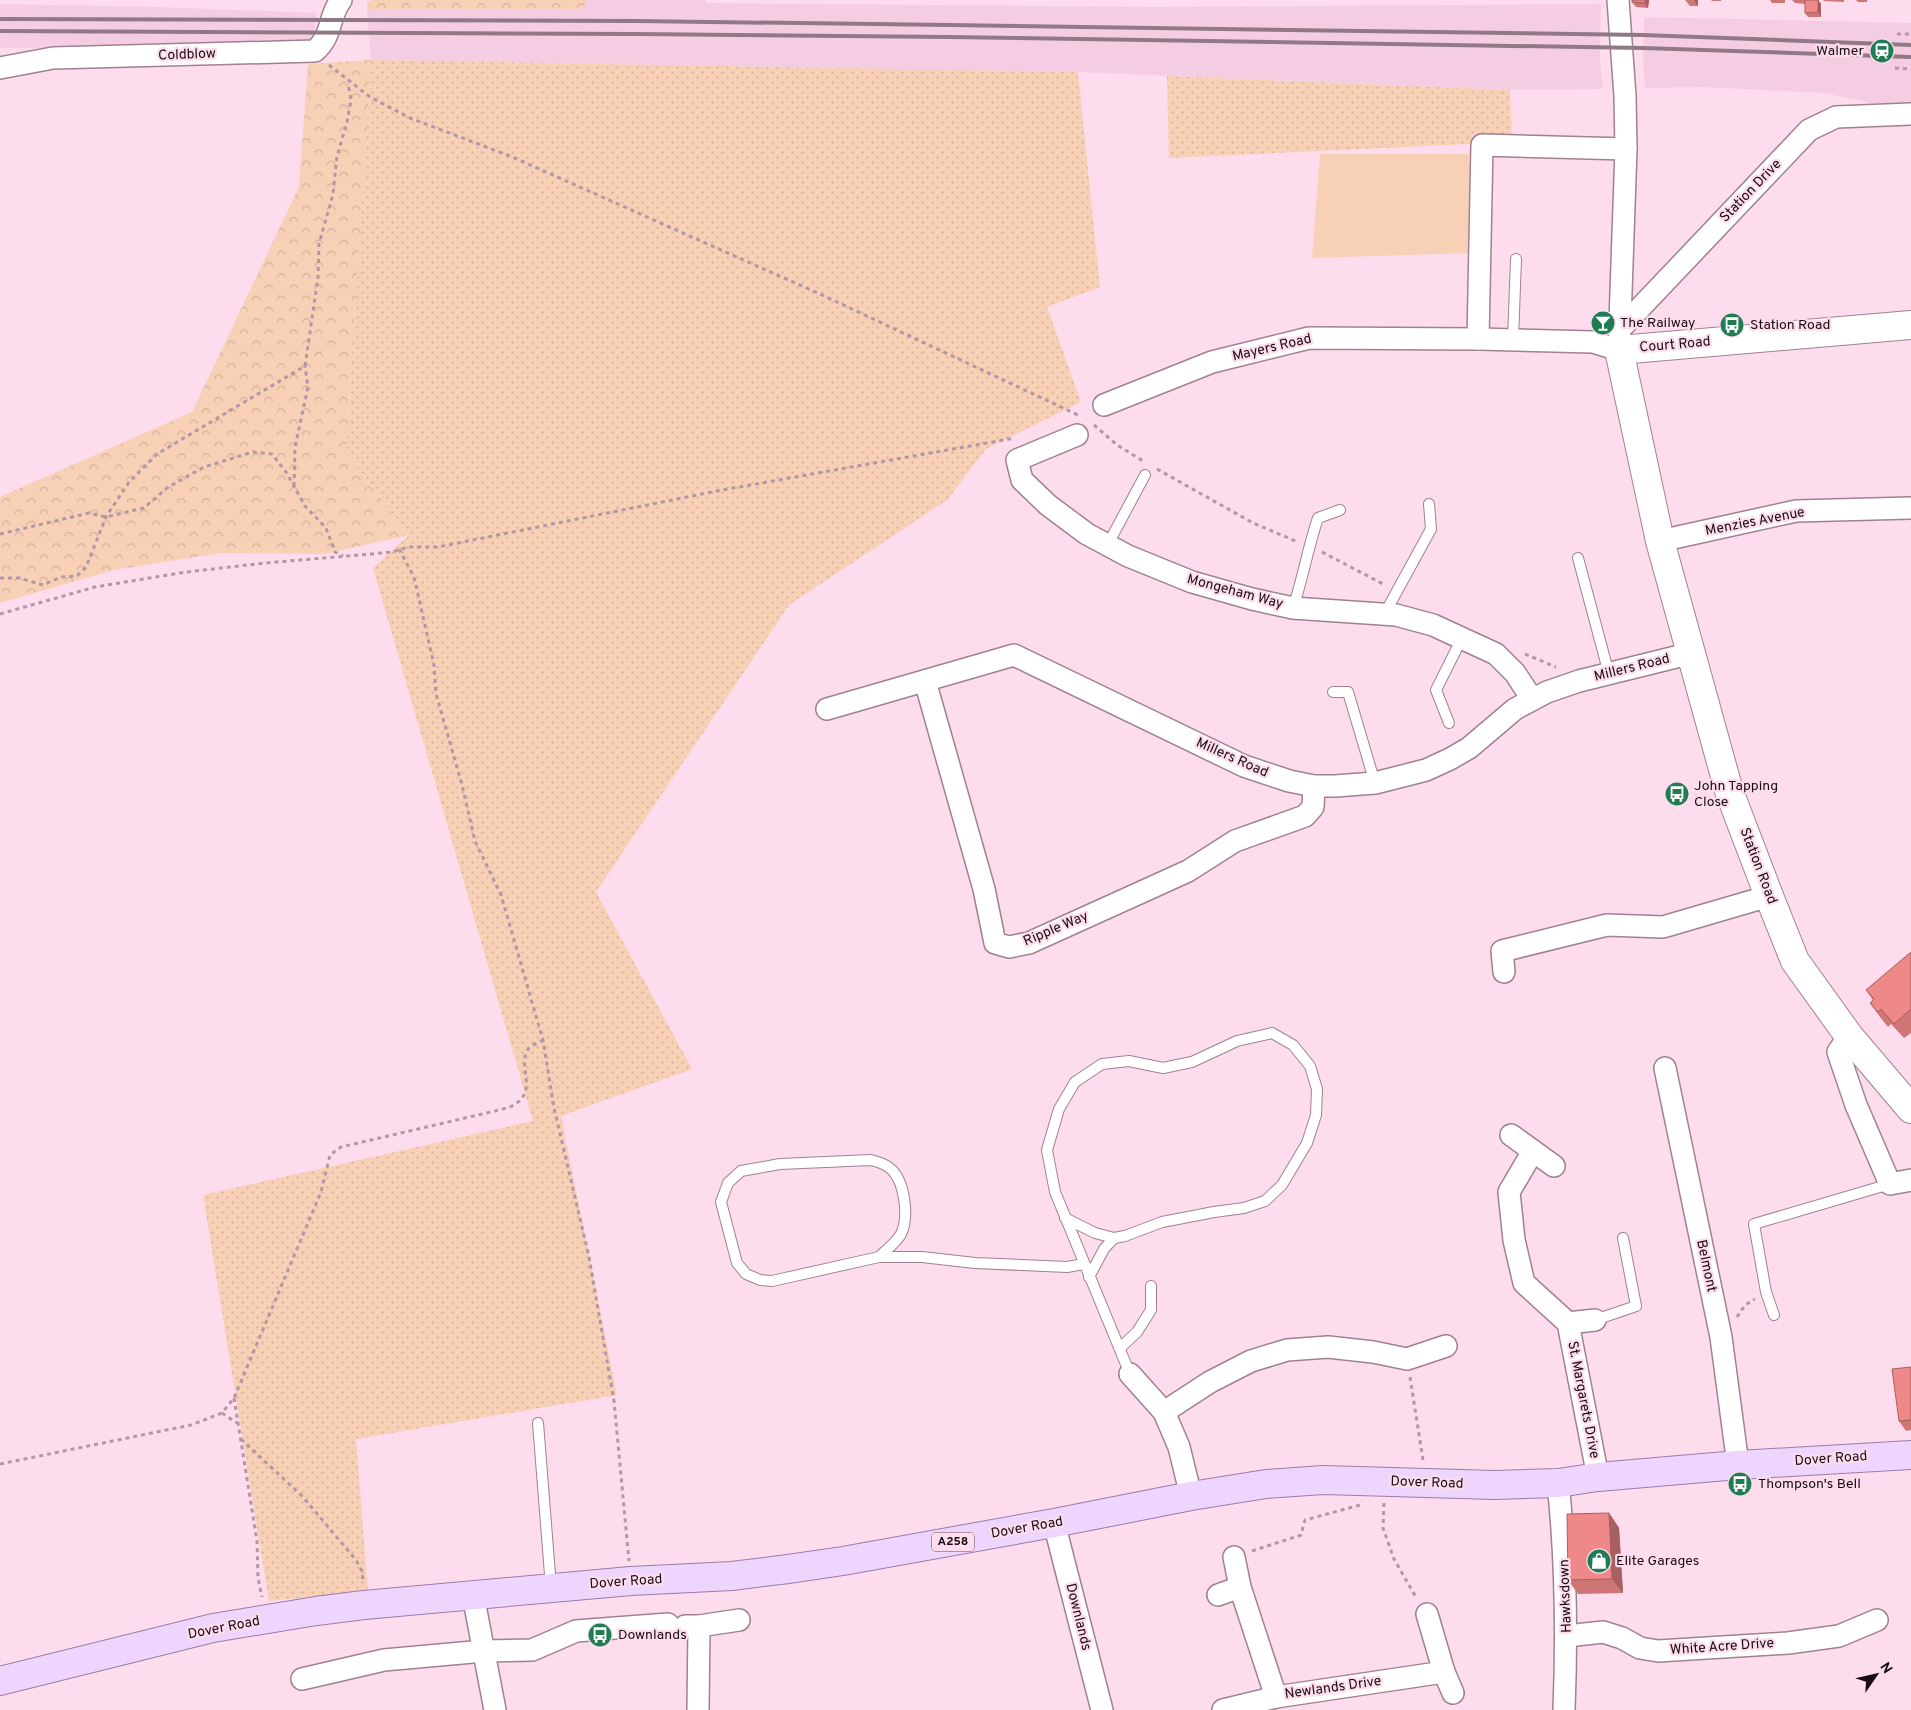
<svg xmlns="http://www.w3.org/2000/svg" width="1911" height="1710" font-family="Overpass,sans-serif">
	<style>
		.built { fill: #f5cde2 }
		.grass { fill: url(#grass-dots) }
		.forest { fill: url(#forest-crowns) }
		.garden { fill: #f8d0b6 }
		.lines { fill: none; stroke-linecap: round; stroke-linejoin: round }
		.lane-casing { stroke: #a08191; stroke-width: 12 }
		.street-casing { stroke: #a08191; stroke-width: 24 }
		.secondary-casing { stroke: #a08191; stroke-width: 30 }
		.primary-casing { stroke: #9a7ca9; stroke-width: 30 }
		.path { stroke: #b298a6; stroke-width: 3; stroke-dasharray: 4 4; stroke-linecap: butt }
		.lane { stroke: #fff; stroke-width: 10 }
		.street { stroke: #fff; stroke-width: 21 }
		.secondary { stroke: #fff; stroke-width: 28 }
		.primary { stroke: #edd5fd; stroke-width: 28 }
		.rail { stroke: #907985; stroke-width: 4 }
		.wall { fill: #ce7575 }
		.shaded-wall { fill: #a75f5f }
		.building { fill: #ef8888; stroke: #a75f5f }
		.labels { text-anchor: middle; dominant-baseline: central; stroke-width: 4.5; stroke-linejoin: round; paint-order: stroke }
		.shield { fill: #fddced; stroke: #5c4a54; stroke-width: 1 }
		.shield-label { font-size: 12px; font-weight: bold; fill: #170c12 }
		.poi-label { font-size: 14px; fill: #170c12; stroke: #fddced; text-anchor: start }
		.street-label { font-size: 14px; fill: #170c12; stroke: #fddced }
	</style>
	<defs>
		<pattern id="grass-dots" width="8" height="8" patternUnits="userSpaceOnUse" patternTransform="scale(1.25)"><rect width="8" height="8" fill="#f8d0b6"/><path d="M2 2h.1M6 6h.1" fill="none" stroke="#d4b19b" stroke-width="1.8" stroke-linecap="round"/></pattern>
		<pattern id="forest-crowns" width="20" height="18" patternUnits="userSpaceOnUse" patternTransform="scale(1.25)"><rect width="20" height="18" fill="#f8d0b6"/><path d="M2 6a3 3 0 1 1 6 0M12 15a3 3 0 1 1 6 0" fill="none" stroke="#d4b19b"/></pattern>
	</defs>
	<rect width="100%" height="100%" fill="#fddced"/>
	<g class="built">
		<polygon points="586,0 706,0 706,3 1154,7 1601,4 1600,59 1603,89 1510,90 1078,72 371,60 367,10 584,9"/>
		<polygon points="0,4 158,7 317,13 312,45 0,48"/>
		<polygon points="1644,17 1911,23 1911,104 1871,103 1824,93 1700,87 1645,88 1643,61"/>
	</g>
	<g class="grass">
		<polygon points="371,60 1078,72 1100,287 1047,307 1081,402 986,449 947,500 789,605 596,892 692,1069 561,1116 617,1395 356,1439 368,1591 269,1601 203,1195 533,1121 373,568 409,535 346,453"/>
		<polygon points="1167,76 1510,90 1512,142 1169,158"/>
	</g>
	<g class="forest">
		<polygon points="372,0 586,0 584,9 367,10 367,2"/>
		<polygon points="371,60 346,453 409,535 324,554 220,553 114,570 0,603 0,497 192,412 299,187 308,64"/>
	</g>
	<polygon class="garden" points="1320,154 1469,154 1470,253 1312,258"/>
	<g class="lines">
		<defs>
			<g id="lane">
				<polyline points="1513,340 1516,259"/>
				<polyline points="1107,546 1145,475"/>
				<polyline points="1578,558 1609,674"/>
				<path d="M1293 608C1303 578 1308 547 1318 518L1340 510"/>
				<polyline points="1385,613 1431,529 1429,504"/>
				<polyline points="1333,692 1348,692 1375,783"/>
				<polyline points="1449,723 1436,690 1462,638"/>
				<polyline points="1065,1218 1095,1233 1114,1238 1125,1236 1162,1222 1214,1212 1244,1208 1265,1201 1282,1185 1307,1143 1316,1115 1317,1089 1310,1066 1293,1045 1272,1033 1237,1041 1192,1062 1163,1068 1129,1061 1102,1064 1075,1082 1059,1109 1047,1150 1055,1192 1130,1374"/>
				<path d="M879 1257C886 1250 896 1243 901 1234 909 1218 905 1183 892 1170 886 1164 879 1162 871 1160L780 1164 741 1171 728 1183 721 1202 737 1263 746 1274 760 1280 772 1281 879 1257H922L975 1263 1067 1267 1084 1264"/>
				<polyline points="1089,1277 1104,1249 1114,1238"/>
				<polyline points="1774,1315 1766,1292 1754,1224 1890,1184"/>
				<polyline points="1595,1320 1636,1306 1623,1238"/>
				<polyline points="1120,1348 1137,1332 1151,1310 1151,1286"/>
				<polyline points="538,1423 551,1587"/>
			</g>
			<g id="street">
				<path d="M0 68 53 58 315 51C333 35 328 17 341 0"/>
				<polyline points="1621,328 1809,130 1836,117 1911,114"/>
				<polyline points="1478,339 1482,145 1626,149"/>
				<polyline points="1104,405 1212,362 1309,338 1478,339 1593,342 1619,350 1626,149 1625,96 1618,0"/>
				<polyline points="1077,435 1017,460 1022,480 1048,505 1087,534 1128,556 1192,582 1252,599 1293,608 1396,615 1433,625 1496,654 1515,673 1532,699"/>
				<polyline points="1660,541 1796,511 1911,508"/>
				<polyline points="925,681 984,889 995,943 1009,947 1029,943 1188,871 1235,841 1305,816 1313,807 1314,786"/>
				<polyline points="827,709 1014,655 1244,766 1289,781 1314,786 1335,786 1375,783 1426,770 1450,759 1469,748 1515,709 1547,692 1579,681 1692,653"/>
				<polyline points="1504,972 1502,951 1607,925 1663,927 1769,896"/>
				<polyline points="1849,1036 1838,1052 1856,1105 1890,1184 1911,1180"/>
				<polyline points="1665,1068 1721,1337 1738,1465"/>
				<polyline points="1511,1135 1554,1166"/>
				<polyline points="1533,1151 1509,1192 1514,1240 1524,1283 1568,1323 1598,1477"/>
				<polyline points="1568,1323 1595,1320"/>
				<polyline points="1130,1374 1164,1412 1179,1447 1191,1496"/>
				<polyline points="1164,1412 1210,1382 1251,1361 1287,1350 1328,1347 1373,1352 1407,1359 1446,1346"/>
				<path d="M1558 1483C1566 1559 1567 1634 1564 1710"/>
				<polyline points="1054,1523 1102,1710"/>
				<polyline points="1234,1557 1240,1587 1276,1697"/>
				<polyline points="473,1595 495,1710"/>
				<polyline points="1218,1595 1240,1587"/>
				<polyline points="1427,1614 1444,1672 1453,1693"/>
				<polyline points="685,1626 699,1626 739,1620"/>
				<polyline points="1567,1636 1603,1632 1622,1638 1640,1648 1658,1651 1788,1643 1839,1636 1877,1620"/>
				<polyline points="302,1679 384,1660 484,1651 532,1650 576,1631 668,1624"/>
				<polyline points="698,1710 699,1626"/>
				<polyline points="1223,1710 1276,1697 1444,1672"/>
			</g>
			<polyline id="secondary" points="1911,325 1619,350 1660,541 1729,791 1769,896 1795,961 1849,1036 1911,1109"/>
			<polyline id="primary" points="0,1681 213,1628 316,1611 364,1605 631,1581 732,1576 788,1569 843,1561 1054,1523 1191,1496 1266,1484 1323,1480 1495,1485 1558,1483 1598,1477 1738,1465 1911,1455"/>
		</defs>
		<use href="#lane" class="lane-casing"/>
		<use href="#street" class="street-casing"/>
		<use href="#secondary" class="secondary-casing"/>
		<use href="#primary" class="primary-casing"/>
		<g class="path">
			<polyline points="1897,34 1911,34"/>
			<polyline points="329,65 370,97 410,118 510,156 820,294 1078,415"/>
			<polyline points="1895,68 1911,69"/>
			<polyline points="1094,425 1117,445 1143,461"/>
			<polyline points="1157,469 1253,523 1298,542"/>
			<polyline points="294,486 295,447 308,387 305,366"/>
			<polyline points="0,534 89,513 106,517 144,508 167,488 204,467 253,452 272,454 286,472 305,506 326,528 335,552 343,556"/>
			<polyline points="399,549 414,577 434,665 436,694 462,785 475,841 501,895 543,1040 554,1108 589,1257 614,1401 629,1561"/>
			<polyline points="1322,552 1385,585"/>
			<polyline points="0,578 19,578 43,585 61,577 77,576 86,567 106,517 129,482 157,454 305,366 318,277 319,244 333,194 337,156 347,122 351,100 348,83"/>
			<polyline points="0,614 95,587 186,572 265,563 371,554 392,552 409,547 438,547 722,490 1015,438"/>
			<polyline points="1525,654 1556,667"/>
			<polyline points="1737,1317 1745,1305 1755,1299"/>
			<polyline points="1410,1377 1423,1460"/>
			<polyline points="234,1398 257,1541 258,1578 262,1597"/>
			<polyline points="222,1413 237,1423"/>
			<polyline points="241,1439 303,1497 356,1560 362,1571 363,1582"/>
			<path d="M0 1464 191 1425 222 1413 234 1398 321 1192 330 1155 341 1147 495 1111C501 1109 509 1108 514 1105 538 1090 518 1068 527 1051 530 1045 538 1043 543 1040"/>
			<polyline points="1384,1503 1383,1528 1394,1559 1417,1599"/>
			<polyline points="1252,1551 1301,1535 1305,1520 1360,1505"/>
		</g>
		<use href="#lane" class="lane"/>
		<use href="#street" class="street"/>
		<use href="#secondary" class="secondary"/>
		<use href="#primary" class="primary"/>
		<g class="rail">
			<polyline points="0,19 636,21 949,25 1643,35 1911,45"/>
			<polyline points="0,31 636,34 949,37 1643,48 1911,57"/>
		</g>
	</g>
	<g class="wall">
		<polygon points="1649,0 1648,8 1636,7 1632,2"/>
		<polygon points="1685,0 1698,0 1698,6 1690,6"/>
		<polygon points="1711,0 1721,0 1721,1 1712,1"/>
		<polygon points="1770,0 1785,0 1785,3 1772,3"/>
		<polygon points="1792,0 1818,0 1821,4 1821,17 1808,17 1805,13 1805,4 1795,3"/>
		<polygon points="1823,0 1844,0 1844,2 1824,1"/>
		<polygon points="1856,0 1867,0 1867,2 1858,2"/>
		<polygon points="1911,952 1911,1033 1904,1038 1891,1024 1888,1027 1880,1017 1870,1003 1873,1000 1866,990"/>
		<polygon points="1911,1367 1911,1430 1906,1431 1899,1421"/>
		<polygon points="1609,1513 1619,1528 1623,1593 1578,1594 1568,1580"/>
	</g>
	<g class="shaded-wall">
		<polygon points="1645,0 1649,0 1648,8 1645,3"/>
		<polygon points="1694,0 1698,0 1698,6"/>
		<polygon points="1818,0 1821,4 1821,17 1818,12"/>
		<polygon points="1609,1513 1619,1528 1623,1593 1612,1579"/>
	</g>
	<g class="building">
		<polygon points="1632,0 1645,0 1645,3 1632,2"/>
		<polygon points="1805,0 1818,0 1818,12 1805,13"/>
		<polygon points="1911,952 1911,1009 1894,1024 1881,1009 1878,1012 1870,1003 1874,999 1866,990"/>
		<polygon points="1911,1367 1911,1420 1899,1421 1892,1369"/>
		<polygon points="1609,1513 1612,1579 1568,1580 1567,1514"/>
	</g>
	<defs>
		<symbol id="station-disc" viewBox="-11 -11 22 22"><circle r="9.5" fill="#207c53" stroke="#fddced"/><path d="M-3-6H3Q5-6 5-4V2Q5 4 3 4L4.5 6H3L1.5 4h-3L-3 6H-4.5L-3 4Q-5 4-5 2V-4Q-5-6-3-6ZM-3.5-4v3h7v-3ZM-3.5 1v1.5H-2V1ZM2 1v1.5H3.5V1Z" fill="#fff"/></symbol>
		<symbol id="bar-disc" viewBox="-11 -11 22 22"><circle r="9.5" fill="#207c53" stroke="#fddced"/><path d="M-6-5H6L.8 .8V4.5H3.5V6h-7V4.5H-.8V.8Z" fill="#fff"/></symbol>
		<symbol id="bus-disc" viewBox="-11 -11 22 22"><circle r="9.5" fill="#207c53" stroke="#fddced"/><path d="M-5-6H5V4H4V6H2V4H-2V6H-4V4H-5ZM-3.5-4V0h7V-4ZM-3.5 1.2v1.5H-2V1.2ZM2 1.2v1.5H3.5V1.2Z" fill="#fff"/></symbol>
		<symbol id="shop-disc" viewBox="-11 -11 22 22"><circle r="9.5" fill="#207c53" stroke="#fddced"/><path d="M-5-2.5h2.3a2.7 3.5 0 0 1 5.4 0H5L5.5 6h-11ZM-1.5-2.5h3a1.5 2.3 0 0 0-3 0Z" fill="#fff"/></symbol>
	</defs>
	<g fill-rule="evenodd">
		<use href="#station-disc" x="1868" y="37" width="28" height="28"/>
		<use href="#bar-disc" x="1589" y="309" width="28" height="28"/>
		<use href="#bus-disc" x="1718" y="311" width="28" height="28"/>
		<use href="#bus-disc" x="1663" y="780" width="28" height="28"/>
		<use href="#bus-disc" x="1726" y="1470" width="28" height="28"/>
		<use href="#shop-disc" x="1585" y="1547" width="28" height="28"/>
		<use href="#bus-disc" x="586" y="1621" width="28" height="28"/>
	</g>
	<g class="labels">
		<rect class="shield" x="932" y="1532.5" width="42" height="19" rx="4"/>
		<g class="shield-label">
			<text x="953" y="1542">A258</text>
		</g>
		<g class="poi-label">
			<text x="1864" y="51" text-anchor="end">Walmer</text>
			<text x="1620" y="323">The Railway</text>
			<text x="1750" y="325">Station Road</text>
			<text x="1694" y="786">John Tapping<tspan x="1694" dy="16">Close</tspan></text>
			<text x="1758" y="1484">Thompson's Bell</text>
			<text x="1616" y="1561">Elite Garages</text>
			<text x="618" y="1635">Downlands</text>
		</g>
		<g class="street-label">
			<text transform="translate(187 55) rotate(-2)">Coldblow</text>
			<text transform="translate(1751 191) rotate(-46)">Station Drive</text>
			<text transform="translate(1675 345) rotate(-5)">Court Road</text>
			<text transform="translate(1272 348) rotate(-13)">Mayers Road</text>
			<text transform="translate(1755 522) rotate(-11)">Menzies Avenue</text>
			<text transform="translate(1235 592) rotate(15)">Mongeham Way</text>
			<text transform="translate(1632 668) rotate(-14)">Millers Road</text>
			<text transform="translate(1232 758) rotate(24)">Millers Road</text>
			<text transform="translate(1758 866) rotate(69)">Station Road</text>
			<text transform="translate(1056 929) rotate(-23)">Ripple Way</text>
			<text transform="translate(1706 1266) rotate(78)">Belmont</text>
			<text transform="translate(1583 1400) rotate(79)">St. Margarets Drive</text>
			<text transform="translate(1831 1459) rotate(-4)">Dover Road</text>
			<text transform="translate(1427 1483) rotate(2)">Dover Road</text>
			<text transform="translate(1027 1528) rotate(-10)">Dover Road</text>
			<text transform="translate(626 1582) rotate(-4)">Dover Road</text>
			<text transform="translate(1566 1596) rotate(-92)">Hawksdown</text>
			<text transform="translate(1078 1617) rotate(76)">Downlands</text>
			<text transform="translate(224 1628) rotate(-11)">Dover Road</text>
			<text transform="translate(1722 1647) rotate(-4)">White Acre Drive</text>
			<text transform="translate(1333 1688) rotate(-8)">Newlands Drive</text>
		</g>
	</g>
	<g transform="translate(1876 1675) rotate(56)" stroke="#fddced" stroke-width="4" paint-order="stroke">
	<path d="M0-4L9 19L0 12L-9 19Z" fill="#170c12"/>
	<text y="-8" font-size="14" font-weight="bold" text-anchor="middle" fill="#170c12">N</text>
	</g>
</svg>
